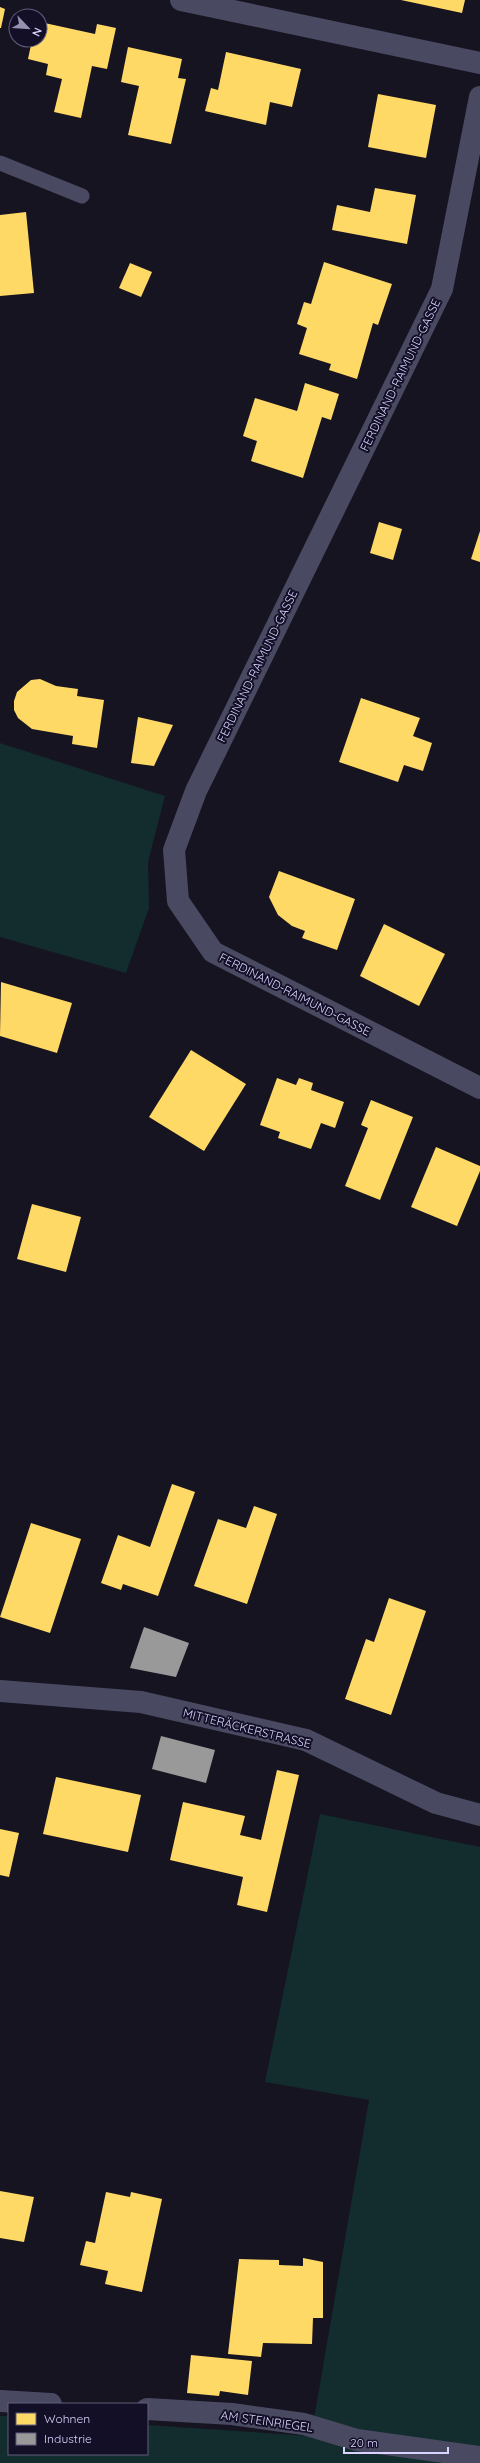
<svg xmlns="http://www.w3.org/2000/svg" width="480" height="2463" font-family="Quicksand,sans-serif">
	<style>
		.green { fill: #132c2d }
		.homes { fill: #ffd966 }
		.industry { fill: #999 }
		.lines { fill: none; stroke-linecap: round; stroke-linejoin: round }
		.service { stroke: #4a4962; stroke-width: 15 }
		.minor { stroke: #4a4962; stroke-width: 22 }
		.labels { text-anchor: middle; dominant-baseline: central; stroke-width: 4; stroke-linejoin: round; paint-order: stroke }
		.street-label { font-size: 12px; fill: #d9d4ff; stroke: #130f26 }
	</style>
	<rect width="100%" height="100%" fill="#161421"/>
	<g class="green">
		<polygon points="0,743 165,796 148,862 149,908 126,973 0,937"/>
		<polygon points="320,1814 480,1847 480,2463 0,2463 0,2416 9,2416 9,2454 147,2454 147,2425 311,2436 369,2100 265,2082"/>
	</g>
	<g class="homes">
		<polygon points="401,0 465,0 462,13"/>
		<polygon points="0,7 5,9 1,28 0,28"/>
		<polygon points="40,22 95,34 97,24 116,28 107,69 92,66 81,118 54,112 62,79 46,75 48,64 28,59 32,40 40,40"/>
		<polygon points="128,47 182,59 178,78 186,79 171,144 128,135 139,86 121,82"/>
		<polygon points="226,52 301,69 292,107 270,102 266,125 205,111 211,88 218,90"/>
		<polygon points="378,94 436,105 426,158 368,147"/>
		<polygon points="375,188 416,195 407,244 332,230 337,205 370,212"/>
		<polygon points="26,212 34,293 0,296 0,215"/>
		<polygon points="324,262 392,284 378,325 373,323 357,379 329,370 331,364 299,354 307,328 297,324 304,302 311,304"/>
		<polygon points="130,263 152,272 141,297 119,288"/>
		<polygon points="305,383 339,394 331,420 322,417 303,478 251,461 257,441 243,436 255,398 297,411"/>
		<polygon points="379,522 402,529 393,560 370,553"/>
		<polygon points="480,531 480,562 471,559"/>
		<polygon points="40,679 56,686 78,689 77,696 104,700 97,748 72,744 73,736 32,729 18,718 14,710 14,701 17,692 31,680"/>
		<polygon points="361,698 420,718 413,736 432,743 423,771 404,765 398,782 339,762"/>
		<polygon points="138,717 173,725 154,766 131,763"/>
		<polygon points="279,871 355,899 337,950 302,938 305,931 292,926 278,915 269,897"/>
		<polygon points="384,924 445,954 419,1006 360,976"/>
		<polygon points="1,982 72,1003 57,1053 0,1036"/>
		<polygon points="191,1050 246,1084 204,1151 149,1117"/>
		<polygon points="277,1078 296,1085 299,1078 313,1083 311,1090 344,1102 335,1128 321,1123 311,1149 278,1138 280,1132 260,1125"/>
		<polygon points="371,1100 413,1117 380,1200 345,1186 368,1128 361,1125"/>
		<polygon points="436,1147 480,1166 480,1171 457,1226 411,1207"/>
		<polygon points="32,1204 81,1217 66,1272 17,1259"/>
		<polygon points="172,1484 195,1492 158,1596 123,1584 121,1590 101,1583 118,1535 150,1547"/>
		<polygon points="254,1506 277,1514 247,1604 194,1586 218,1519 246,1528"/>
		<polygon points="31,1523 81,1539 50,1633 0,1617"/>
		<polygon points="389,1598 426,1611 391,1715 345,1699 366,1639 374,1642"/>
		<polygon points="277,1770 299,1775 267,1912 237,1905 243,1877 170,1860 183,1802 245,1816 240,1835 261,1840"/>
		<polygon points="56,1777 141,1795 128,1852 43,1834"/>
		<polygon points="0,1829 19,1833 9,1877 0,1875"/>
		<polygon points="0,2191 34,2197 24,2242 0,2238"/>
		<polygon points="106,2192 130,2197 131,2192 162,2199 142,2292 105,2284 108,2271 80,2265 86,2241 95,2243"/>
		<polygon points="303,2258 323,2262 323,2318 313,2318 312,2344 263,2343 261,2357 228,2354 239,2259 279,2260 279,2265 303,2266"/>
		<polygon points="191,2355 252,2361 248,2395 220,2391 219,2396 187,2393"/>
	</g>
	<g class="industry">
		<polygon points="144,1627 189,1643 176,1677 130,1668"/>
		<polygon points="161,1736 215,1750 206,1783 152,1769"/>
	</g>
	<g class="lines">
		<polyline class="service" points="0,163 82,196"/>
		<g class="minor">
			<polyline points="181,0 480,63"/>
			<polyline points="480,97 442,289 196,791 174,850 178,901 213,952 480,1088"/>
			<polyline points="0,1691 141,1702 306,1740 436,1803 480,1815"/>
			<polyline points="0,2401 51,2404"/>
			<polyline points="147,2409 232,2414 304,2424 357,2440 480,2457"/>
		</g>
	</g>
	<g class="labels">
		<g class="street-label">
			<text transform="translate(400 375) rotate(-64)">FERDINAND-RAIMUND-GASSE</text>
			<text transform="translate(257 666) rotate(-64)">FERDINAND-RAIMUND-GASSE</text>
			<text transform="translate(295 994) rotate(27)">FERDINAND-RAIMUND-GASSE</text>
			<text transform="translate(247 1728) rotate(14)">MITTERÄCKERSTRASSE</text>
			<text transform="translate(267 2421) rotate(8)">AM STEINRIEGEL</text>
		</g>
	</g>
	<rect x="8" y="2403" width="140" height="52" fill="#130f26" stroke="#625e7d"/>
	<rect x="16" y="2413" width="20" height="12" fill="#ffd966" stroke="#625e7d"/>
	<text x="44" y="2423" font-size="12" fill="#d9d4ff">Wohnen</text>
	<rect x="16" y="2433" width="20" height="12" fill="#999999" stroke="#625e7d"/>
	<text x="44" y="2443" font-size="12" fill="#d9d4ff">Industrie</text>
	<g transform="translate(28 28) rotate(115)"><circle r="19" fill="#130f26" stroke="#625e7d"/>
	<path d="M0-3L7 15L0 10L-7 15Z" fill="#9591b1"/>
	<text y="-6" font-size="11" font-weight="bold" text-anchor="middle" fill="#d9d4ff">N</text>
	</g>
	<path d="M344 2447v6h104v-6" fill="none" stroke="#d9d4ff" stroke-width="2"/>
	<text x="350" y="2447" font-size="12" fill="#d9d4ff" stroke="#130f26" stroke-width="3" paint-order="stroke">20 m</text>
</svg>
